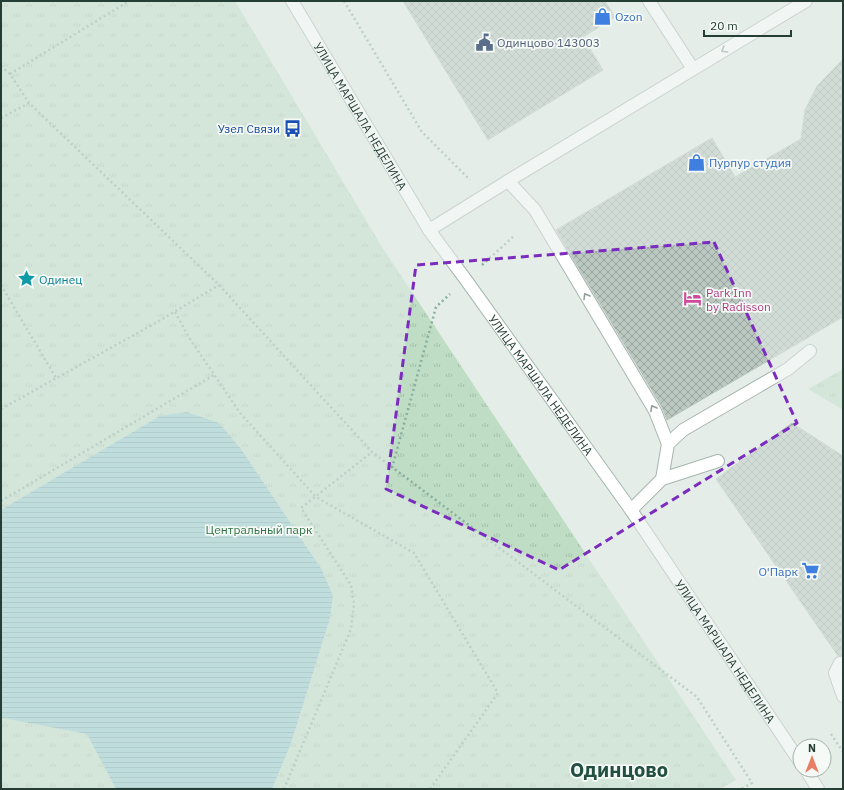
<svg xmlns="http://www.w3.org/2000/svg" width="844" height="790" font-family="'IBM Plex Sans',sans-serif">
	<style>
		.park { fill: url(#park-tufts) }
		.water { fill: url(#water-rules) }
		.building { fill: url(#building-cross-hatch); stroke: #b7c6bf }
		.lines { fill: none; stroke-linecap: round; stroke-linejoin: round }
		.lane-casing { stroke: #a8b5af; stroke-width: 14 }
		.street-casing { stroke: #a8b5af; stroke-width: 14 }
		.secondary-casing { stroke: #a3b8af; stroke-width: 14 }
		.path { stroke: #87af9f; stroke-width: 2.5; stroke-dasharray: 2 3; stroke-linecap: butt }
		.lane { stroke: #fff; stroke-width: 12 }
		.street { stroke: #fff; stroke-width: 12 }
		.secondary { stroke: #fff; stroke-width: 12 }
		.oneway { stroke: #929e9a }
		.marked { fill: none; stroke: #7b2cbf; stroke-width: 3; stroke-dasharray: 8 5; stroke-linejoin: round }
		.labels { text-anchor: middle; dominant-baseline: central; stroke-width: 3.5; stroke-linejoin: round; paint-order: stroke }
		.shop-label { font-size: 12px; fill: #366cbe; stroke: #f5faf7; text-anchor: start }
		.service-label { font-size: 12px; fill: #4e5e75; stroke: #f5faf7; text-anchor: start }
		.street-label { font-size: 12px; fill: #253e35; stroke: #f5faf7 }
		.transit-label { font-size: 12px; fill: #164399; stroke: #f5faf7; text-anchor: end }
		.culture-label { font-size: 12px; fill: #0d838f; stroke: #f5faf7; text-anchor: start }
		.hotel-label { font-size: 12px; fill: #b23c85; stroke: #f5faf7; text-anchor: start }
		.park-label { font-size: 12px; fill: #317246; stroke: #f5faf7 }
		.town-label { font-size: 20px; font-weight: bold; fill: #224f41; stroke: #f5faf7 }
	</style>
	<defs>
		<pattern id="park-tufts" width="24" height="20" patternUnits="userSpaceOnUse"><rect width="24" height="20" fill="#bfddc5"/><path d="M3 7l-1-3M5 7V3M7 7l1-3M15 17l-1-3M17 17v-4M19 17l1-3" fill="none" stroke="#a4bfaa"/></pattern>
		<pattern id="water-rules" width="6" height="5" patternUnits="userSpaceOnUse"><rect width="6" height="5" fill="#90c9ce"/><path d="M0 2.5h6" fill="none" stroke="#75a5a8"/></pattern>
		<pattern id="building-cross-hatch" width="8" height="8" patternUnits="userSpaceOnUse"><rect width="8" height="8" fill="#bac8c1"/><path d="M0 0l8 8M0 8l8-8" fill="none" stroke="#97a49e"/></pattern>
	</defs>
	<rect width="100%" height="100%" fill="#e5ede9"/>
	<g class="park">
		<polygon points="1,1 235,1 382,247 736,780 720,789 1,789"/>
		<polygon points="843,369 843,410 808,389"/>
	</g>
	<polygon class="water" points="187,412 219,423 241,449 322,570 333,596 330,618 291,743 272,789 116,789 87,734 3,718 1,718 1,510 160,416"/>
	<g class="building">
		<polygon points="403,1 605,1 615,17 583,37 603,70 488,140"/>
		<polygon points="843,59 843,317 667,420 662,407 556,230 712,138 735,177 801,139 805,110 817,86"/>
		<polygon points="792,423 843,456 843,656 838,656 716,479"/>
	</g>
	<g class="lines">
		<defs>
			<g id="lane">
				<polyline points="649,1 693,69"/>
				<polyline points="508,181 535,210 655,411 668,444"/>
				<polyline points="662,479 668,444 683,430 788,369 810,351"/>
				<polyline points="631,510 662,479 718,461"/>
				<polyline points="840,663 835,673 843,696"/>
			</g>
			<polyline id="street" points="429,230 508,181 806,1"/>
			<g id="secondary">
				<path id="s1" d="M292 1 429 230 466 280 631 510 800 762"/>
				<polyline points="806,770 818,789"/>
			</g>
		</defs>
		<use href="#lane" class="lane-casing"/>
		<use href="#street" class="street-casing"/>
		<use href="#secondary" class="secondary-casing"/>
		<g class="path">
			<polyline points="344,1 422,132 470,180"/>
			<polyline points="1,66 10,74 29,103 219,285 372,452 697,697 752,783 741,789"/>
			<polyline points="10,74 129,1"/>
			<polyline points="1,118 29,103"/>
			<polyline points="482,265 513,237"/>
			<polyline points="1,285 56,378"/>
			<polyline points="175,312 190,339 240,413 316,497 414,553 498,693 430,789"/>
			<polyline points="1,409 159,321 219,285"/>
			<polyline points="392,468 436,307 450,294"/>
			<polyline points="1,501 214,375"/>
			<polyline points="831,734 843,752"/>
			<polyline points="284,789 351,629 354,604 351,585 301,508 372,452"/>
		</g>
		<use href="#lane" class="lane"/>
		<use href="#street" class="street"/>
		<use href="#secondary" class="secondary"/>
	</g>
	<defs><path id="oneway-chevron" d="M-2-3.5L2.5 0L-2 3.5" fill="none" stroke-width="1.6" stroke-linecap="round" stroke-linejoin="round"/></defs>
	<g class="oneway">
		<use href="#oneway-chevron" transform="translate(724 50) rotate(149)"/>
		<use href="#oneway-chevron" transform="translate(586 296) rotate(-121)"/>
		<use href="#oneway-chevron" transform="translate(653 408) rotate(-119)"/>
	</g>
	<path d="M0 0H844V790H0ZM714 242 797 423 559 570 386 489 416 265Z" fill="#e5ede9" fill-opacity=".55" fill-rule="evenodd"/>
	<path class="marked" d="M714 242 797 423 559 570 386 489 416 265Z"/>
	<defs>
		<symbol id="shop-bare" viewBox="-9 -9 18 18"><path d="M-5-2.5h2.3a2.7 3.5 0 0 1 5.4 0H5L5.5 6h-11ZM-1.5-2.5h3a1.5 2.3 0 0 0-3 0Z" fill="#3f7fe0" stroke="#f5faf7" stroke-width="2.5" paint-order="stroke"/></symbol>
		<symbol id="civic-bare" viewBox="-9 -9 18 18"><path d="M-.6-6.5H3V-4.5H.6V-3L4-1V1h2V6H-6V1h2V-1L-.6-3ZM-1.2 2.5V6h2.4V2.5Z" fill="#5c6f8a" stroke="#f5faf7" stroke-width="2.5" paint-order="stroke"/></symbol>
		<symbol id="bus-bare" viewBox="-9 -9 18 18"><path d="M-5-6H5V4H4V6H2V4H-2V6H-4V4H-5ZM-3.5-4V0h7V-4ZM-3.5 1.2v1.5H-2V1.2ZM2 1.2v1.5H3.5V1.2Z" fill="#1a4fb4" stroke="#f5faf7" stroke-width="2.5" paint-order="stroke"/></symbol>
		<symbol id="sight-bare" viewBox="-9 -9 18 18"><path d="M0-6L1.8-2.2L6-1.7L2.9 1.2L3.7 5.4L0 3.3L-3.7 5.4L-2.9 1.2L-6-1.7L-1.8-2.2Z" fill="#0f9aa8" stroke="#f5faf7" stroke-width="2.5" paint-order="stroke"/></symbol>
		<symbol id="hotel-bare" viewBox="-9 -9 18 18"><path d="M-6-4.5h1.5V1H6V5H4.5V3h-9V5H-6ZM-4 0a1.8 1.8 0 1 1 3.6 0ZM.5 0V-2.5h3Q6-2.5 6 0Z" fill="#d1479c" stroke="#f5faf7" stroke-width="2.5" paint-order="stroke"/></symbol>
		<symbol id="supermarket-bare" viewBox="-9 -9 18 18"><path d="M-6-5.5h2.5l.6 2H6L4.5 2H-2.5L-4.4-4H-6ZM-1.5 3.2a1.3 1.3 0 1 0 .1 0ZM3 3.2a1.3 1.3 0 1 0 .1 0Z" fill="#3f7fe0" stroke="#f5faf7" stroke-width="2.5" paint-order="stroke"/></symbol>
	</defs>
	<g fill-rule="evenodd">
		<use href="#shop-bare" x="590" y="4" width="25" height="25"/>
		<use href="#civic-bare" x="472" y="30" width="25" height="25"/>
		<use href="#bus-bare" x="280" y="116" width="25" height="25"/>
		<use href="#shop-bare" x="684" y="150" width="25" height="25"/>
		<use href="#sight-bare" x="14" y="266" width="25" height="25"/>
		<use href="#hotel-bare" x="680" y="286" width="25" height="25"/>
		<use href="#supermarket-bare" x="798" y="558" width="25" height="25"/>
	</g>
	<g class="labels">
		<g class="shop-label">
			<text x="615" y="16">Ozon</text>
			<text x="709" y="162">Пурпур студия</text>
			<text x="798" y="571" text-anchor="end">О'Парк</text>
		</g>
		<g class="service-label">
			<text x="497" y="42">Одинцово 143003</text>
		</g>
		<g class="street-label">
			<text stroke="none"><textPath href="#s1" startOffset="134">УЛИЦА МАРШАЛА НЕДЕЛИНА</textPath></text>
			<text stroke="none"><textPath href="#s1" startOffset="458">УЛИЦА МАРШАЛА НЕДЕЛИНА</textPath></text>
			<text stroke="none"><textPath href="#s1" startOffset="782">УЛИЦА МАРШАЛА НЕДЕЛИНА</textPath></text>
		</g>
		<g class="transit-label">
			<text x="280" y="128">Узел Связи</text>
		</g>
		<g class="culture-label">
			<text x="39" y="279">Одинец</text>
		</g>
		<g class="hotel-label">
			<text x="706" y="292">Park Inn<tspan x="706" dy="14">by Radisson</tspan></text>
		</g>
		<g class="park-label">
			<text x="259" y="529">Центральный парк</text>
		</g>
		<g class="town-label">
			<text x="619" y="769">Одинцово</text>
		</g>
	</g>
	<rect width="844" height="790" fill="none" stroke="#253e35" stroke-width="4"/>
	<g transform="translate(812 758)"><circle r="19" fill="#f5faf7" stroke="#a2afa9"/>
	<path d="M0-3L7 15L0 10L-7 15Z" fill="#ea7d66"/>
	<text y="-6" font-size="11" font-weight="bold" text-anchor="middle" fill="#253e35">N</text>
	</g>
	<path d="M704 30v6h87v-6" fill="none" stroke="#253e35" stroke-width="2"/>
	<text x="710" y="30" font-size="12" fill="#253e35" stroke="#f5faf7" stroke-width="3" paint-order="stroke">20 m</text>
</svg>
